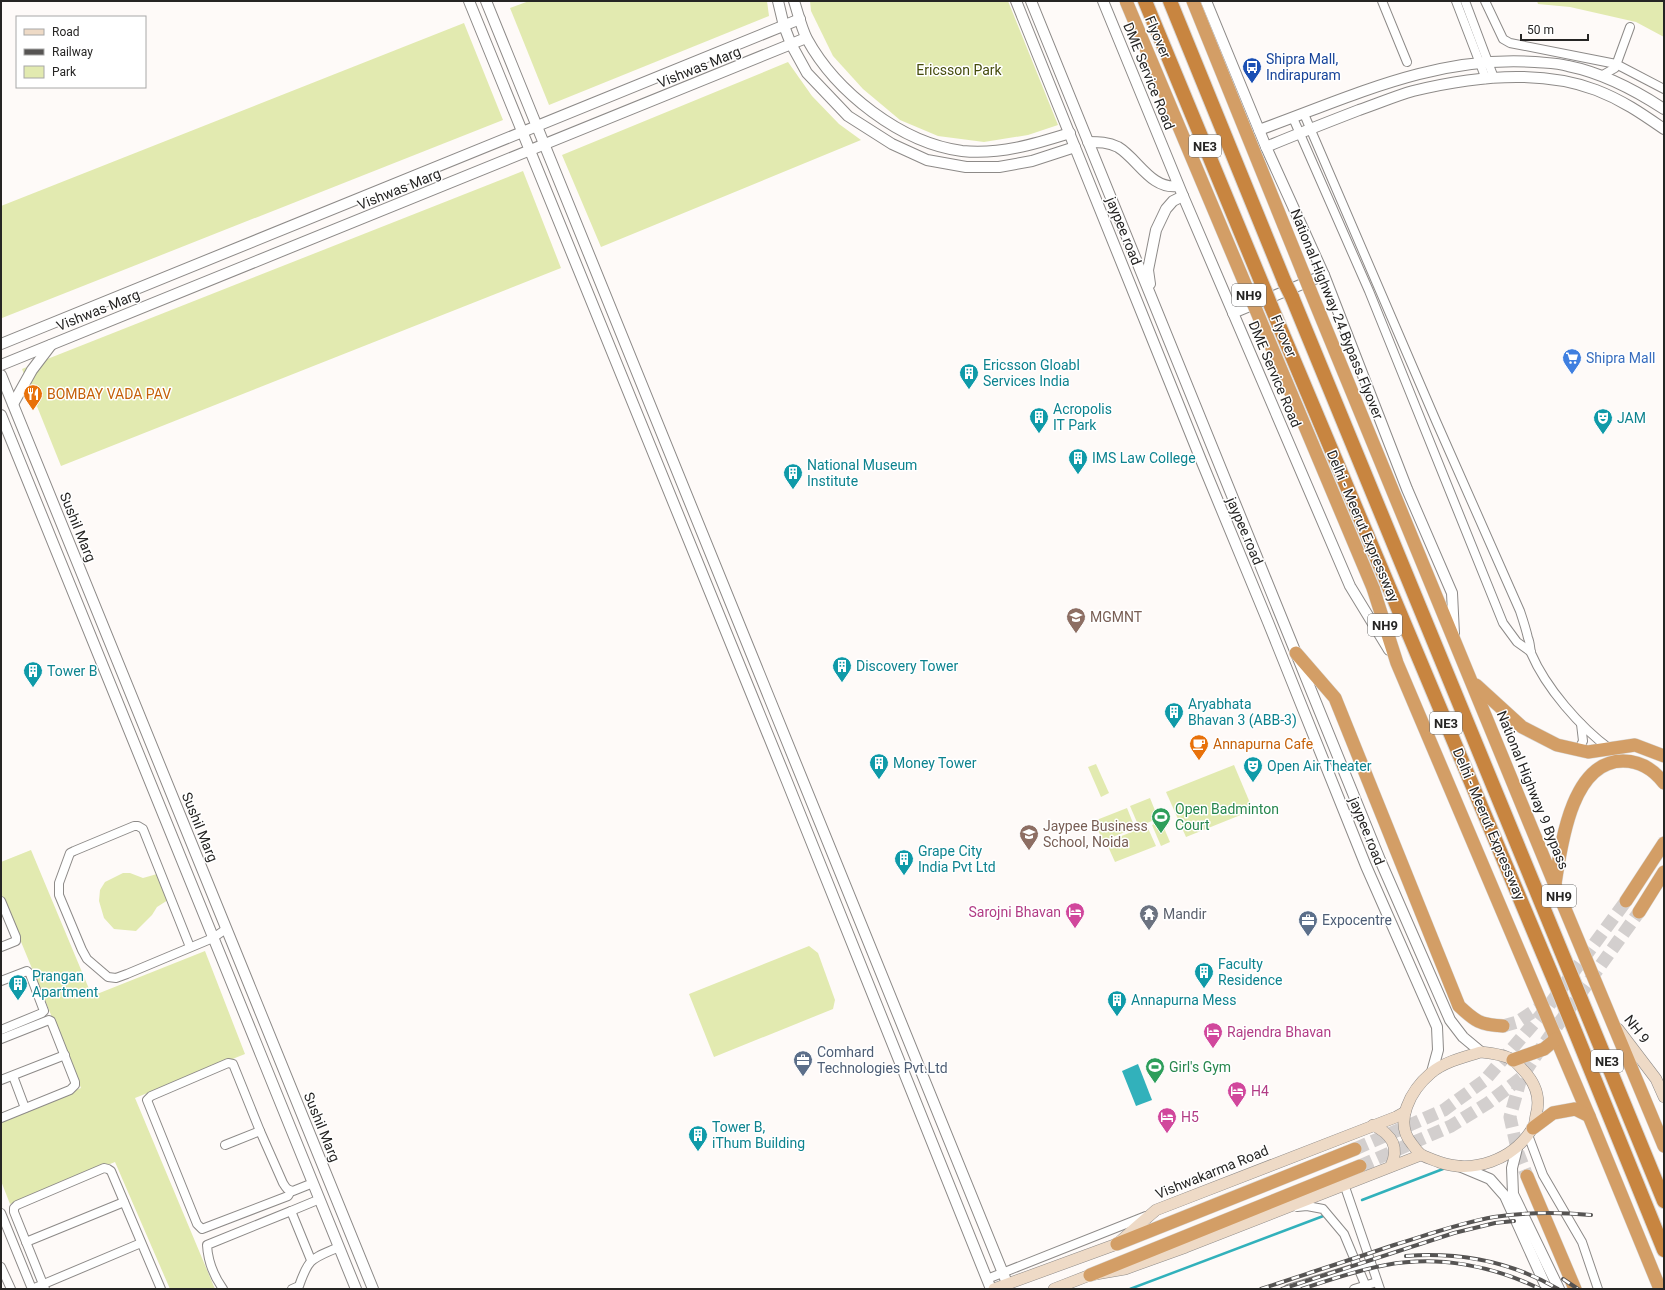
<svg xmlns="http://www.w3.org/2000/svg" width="1665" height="1290" font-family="Roboto,sans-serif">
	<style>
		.green { fill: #e2eab0 }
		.water { fill: #32b1bb }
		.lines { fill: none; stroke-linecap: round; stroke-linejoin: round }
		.stream { stroke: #32b1bb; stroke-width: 2.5 }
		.trunk-tunnel { stroke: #d3cfce; stroke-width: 13; stroke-dasharray: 13 6; stroke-linecap: butt }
		.minor-casing { stroke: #8d8a88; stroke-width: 10 }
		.tertiary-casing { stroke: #8d8a88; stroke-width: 12 }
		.secondary-casing { stroke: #8d8a88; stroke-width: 12 }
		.trunk-casing { stroke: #d8d8d8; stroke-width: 14 }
		.motorway-casing { stroke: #d8d8d8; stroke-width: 16 }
		.minor { stroke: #fff; stroke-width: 8 }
		.tertiary { stroke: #fff; stroke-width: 10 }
		.secondary { stroke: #eedac6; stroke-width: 11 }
		.trunk { stroke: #d39e66; stroke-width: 13 }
		.motorway { stroke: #c88540; stroke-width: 14 }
		.rail-casing { stroke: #565453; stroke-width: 4 }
		.rail { stroke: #fff; stroke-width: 2.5; stroke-dasharray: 8; stroke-linecap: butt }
		.trunk-bridge-casing { stroke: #d8d8d8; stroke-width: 14; stroke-linecap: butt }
		.motorway-bridge-casing { stroke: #d8d8d8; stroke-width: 16; stroke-linecap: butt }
		.trunk-bridge { stroke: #d39e66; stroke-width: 13 }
		.motorway-bridge { stroke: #c88540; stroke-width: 14 }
		.labels { text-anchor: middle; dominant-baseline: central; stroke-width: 3; stroke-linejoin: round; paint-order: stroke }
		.shield { fill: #fff; stroke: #676666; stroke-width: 1 }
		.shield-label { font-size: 13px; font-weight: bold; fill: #262524 }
		.street-label { font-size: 14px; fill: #262524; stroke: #fff }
		.transit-label { font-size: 14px; fill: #164399; stroke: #fff; text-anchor: start }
		.park-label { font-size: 14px; fill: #464c0d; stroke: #fff }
		.shop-label { font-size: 14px; fill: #366cbe; stroke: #fff; text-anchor: start }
		.culture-label { font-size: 14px; fill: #0d838f; stroke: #fff; text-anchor: start }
		.food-label { font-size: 14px; fill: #c56008; stroke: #fff; text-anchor: start }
		.education-label { font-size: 14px; fill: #785e54; stroke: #fff; text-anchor: start }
		.leisure-label { font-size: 14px; fill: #27864d; stroke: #fff; text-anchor: start }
		.hotel-label { font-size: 14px; fill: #b23c85; stroke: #fff; text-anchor: start }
		.worship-label { font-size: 14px; fill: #5b616d; stroke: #fff; text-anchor: start }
		.service-label { font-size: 14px; fill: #4e5e75; stroke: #fff; text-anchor: start }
	</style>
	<rect width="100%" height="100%" fill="#fefaf8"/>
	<g class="green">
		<polygon points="529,1 767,1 769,16 549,105 510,8"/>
		<polygon points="810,1 1008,1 1058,125 1028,135 984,142 938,136 900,120 863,89 833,56 811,11"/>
		<polygon points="1537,1 1664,1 1664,37 1636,22 1570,7 1538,4"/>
		<polygon points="464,23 503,120 2,318 1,315 1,206"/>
		<polygon points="788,62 812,96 839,124 861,140 601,247 562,155"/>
		<polygon points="523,171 561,268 61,466 22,369"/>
		<polygon points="1096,764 1109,793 1101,797 1088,767"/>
		<polygon points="1234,765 1253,810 1186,837 1166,792"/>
		<polygon points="1150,798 1158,818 1139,827 1130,806"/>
		<polygon points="1127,808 1135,828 1103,841 1094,821"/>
		<polygon points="1161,821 1170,842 1161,846 1152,825"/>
		<polygon points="1147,826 1156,846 1115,862 1106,842"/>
		<polygon points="31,850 92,996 205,951 245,1054 135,1098 215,1289 170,1289 115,1162 10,1204 1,1181 1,1120 81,1088 1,893 1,862"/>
		<polygon points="123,873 130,873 143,878 157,874 168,900 157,907 152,915 136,931 114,929 104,918 99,901 100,890 105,882"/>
		<polygon points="809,946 818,953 835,1000 833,1009 714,1057 689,994"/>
	</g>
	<polygon class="water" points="1138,1064 1152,1100 1136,1106 1122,1071"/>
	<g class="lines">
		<g class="stream">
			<polyline points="1362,1200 1443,1169"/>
			<polyline points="1130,1289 1326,1215"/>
		</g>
		<g class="trunk-tunnel">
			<polyline points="1503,1026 1517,1022 1542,1006"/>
			<polyline points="1521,1078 1510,1117 1518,1153 1527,1176"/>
			<polyline points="1355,1149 1444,1110 1485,1080 1547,1008 1626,901"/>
			<polyline points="1360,1166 1451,1126 1488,1103 1521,1078 1539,1051 1639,912"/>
		</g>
		<defs>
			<g id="minor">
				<polyline points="1382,1 1407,62"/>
				<polyline points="1456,1 1486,79"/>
				<polyline points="1465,1 1494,78"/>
				<polyline points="1485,1 1503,39 1510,43 1616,64 1664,89"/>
				<polyline points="1601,76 1615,68 1630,27"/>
				<path d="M1304 114 1436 421 1520 611C1523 620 1526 629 1528 638 1530 642 1530 648 1531 653 1546 688 1580 727 1610 749"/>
				<polyline points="1293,118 1369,291 1503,623 1517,642 1531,652"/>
				<polyline points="1578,751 1583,741 1581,724"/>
				<polyline points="1,901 16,937 16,941 1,947"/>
				<polyline points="190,947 143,829 138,826 134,826 74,851 70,853 59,883 59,895 82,950 87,959 108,977 116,978 127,974 213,938 226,929"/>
				<polyline points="1,981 27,971 30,974 44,1011 42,1013 1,1030"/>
				<polyline points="1,1039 49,1020 51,1021 75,1082 75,1085 70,1090 1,1118"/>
				<polyline points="13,1076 25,1108"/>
				<polyline points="1,1080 65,1055"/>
				<polyline points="1528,1135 1543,1175 1582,1242 1598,1289"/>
				<polyline points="225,1145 260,1131"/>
				<polyline points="1344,1184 1380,1289"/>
				<path d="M291 1191 288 1196 202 1229 197 1224 147 1100 151 1096 228 1063 233 1064 260 1131 283 1183C286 1188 287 1190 293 1191L313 1183"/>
				<polyline points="1297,1207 1307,1206 1323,1209 1344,1234 1367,1289"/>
				<polyline points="291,1211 320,1199"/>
				<polyline points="1,1213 32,1289"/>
				<polyline points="26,1242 124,1202"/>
				<polyline points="1,1267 11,1289"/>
				<polyline points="987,1279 1146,1216"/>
				<polyline points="32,1289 141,1243"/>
				<polyline points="45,1289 14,1212 14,1208 17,1205 104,1168 108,1169 111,1171 161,1289"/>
				<path d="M223 1289C213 1275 208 1262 207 1245L291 1211 311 1260"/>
				<path d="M292 1289 299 1286C309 1257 312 1259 339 1247"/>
				<polyline points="1288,1289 1371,1263"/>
				<polyline points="1354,1289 1377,1282"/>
			</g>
			<g id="tertiary">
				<polyline points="469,1 786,779 991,1289"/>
				<polyline points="486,1 1007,1283"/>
				<polyline points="778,1 784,26 791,44 807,73 848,116 892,144 927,160 966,167 999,167 1032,161 1075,147"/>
				<path d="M794 1C798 13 801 27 807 39 836 92 901 143 962 151 999 155 1035 144 1070 133"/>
				<polyline points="1016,1 1201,460 1268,622 1366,866 1437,1027 1438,1050 1432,1072"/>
				<polyline points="1031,1 1380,860 1450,1020 1463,1037 1481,1052"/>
				<polyline points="1103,1 1183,196 1350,586 1389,650"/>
				<polyline points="1206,1 1266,147 1324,275 1407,489 1452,593 1454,634"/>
				<path d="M1259 130C1351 97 1435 55 1535 62 1546 63 1558 63 1568 66 1603 73 1635 90 1664 109"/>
				<path d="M1088 142C1099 142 1108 142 1118 147 1138 159 1151 190 1178 186"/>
				<path d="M1266 147C1297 134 1328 122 1359 110 1377 104 1395 96 1413 91 1470 77 1540 69 1596 90 1622 100 1641 113 1664 129"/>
				<polyline points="1150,284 1148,270 1156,230 1166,209 1173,201 1183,196"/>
				<polyline points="1233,313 1324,275"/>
				<polyline points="1,344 800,19"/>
				<polyline points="1,365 806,38"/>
				<polyline points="1,375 373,1289"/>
				<polyline points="13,404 32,370 51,345"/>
				<polyline points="1,415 356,1289"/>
				<polyline points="1517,1148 1512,1168 1513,1194 1559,1289"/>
				<polyline points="1459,1166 1490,1179 1505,1196 1547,1289"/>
			</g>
			<g id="secondary">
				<polyline points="1618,1029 1656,1079 1664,1097"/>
				<path d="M1481 1052C1491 1053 1505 1055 1513 1060 1517 1063 1521 1068 1524 1071 1536 1084 1541 1098 1536 1115 1535 1120 1535 1126 1532 1129 1513 1160 1473 1174 1439 1162 1434 1160 1427 1158 1422 1155 1418 1153 1415 1148 1412 1144 1393 1122 1411 1090 1431 1073 1444 1062 1464 1057 1481 1052Z"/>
				<path d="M1373 1125C1391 1134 1400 1146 1391 1166"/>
				<polyline points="994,1289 1117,1244 1156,1210 1396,1117 1405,1112"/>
				<polyline points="1054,1289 1090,1275 1125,1269 1186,1247 1421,1155"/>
			</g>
			<g id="trunk">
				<polyline points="1193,1 1304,275"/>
				<polyline points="1310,290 1555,885 1664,1146"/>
				<polyline points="1373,588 1397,663 1589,1116 1660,1289"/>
				<path d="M1296 653 1335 698 1459 1006C1475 1021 1480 1025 1503 1026"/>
				<polyline points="1476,685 1522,727 1557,745 1588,752 1635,745 1664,756"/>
				<path d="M1555 884C1561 846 1571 761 1623 761 1641 761 1654 770 1664 783"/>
				<polyline points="1626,901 1664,843"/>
				<polyline points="1639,912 1664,872"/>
				<polyline points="1513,1060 1544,1049 1556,1039"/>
				<polyline points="1533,1128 1553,1113 1575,1109 1589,1116"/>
				<polyline points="1527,1176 1575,1289"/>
				<polyline points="1117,1244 1355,1149"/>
				<polyline points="1090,1275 1360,1166"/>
			</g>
			<g id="motorway">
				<polyline points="1145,1 1265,291"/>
				<polyline points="1170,1 1285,283"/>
				<polyline points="1292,297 1664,1201"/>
				<polyline points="1271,306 1557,987 1664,1250"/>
			</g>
		</defs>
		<use href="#minor" class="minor-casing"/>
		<use href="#tertiary" class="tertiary-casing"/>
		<use href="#secondary" class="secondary-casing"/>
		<use href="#trunk" class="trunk-casing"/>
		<use href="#motorway" class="motorway-casing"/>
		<use href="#minor" class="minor"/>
		<use href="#tertiary" class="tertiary"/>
		<use href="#secondary" class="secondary"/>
		<use href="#trunk" class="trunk"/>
		<use href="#motorway" class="motorway"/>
		<defs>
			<g id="rail">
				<path d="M1406 1256C1459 1252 1512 1262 1558 1289"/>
				<polyline points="1563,1279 1578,1289"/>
				<path d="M1261 1289C1306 1274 1350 1260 1394 1245 1427 1235 1460 1223 1494 1217 1526 1212 1558 1212 1591 1215"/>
				<polyline points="1282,1289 1454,1233 1495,1223 1514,1221"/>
				<path d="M1302 1289C1329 1280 1358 1270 1386 1265 1438 1255 1494 1266 1540 1289"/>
			</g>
		</defs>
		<use href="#rail" class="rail-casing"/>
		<use href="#rail" class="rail"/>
		<defs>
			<g id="trunk-bridge">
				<polyline points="1126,1 1373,588"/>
				<polyline points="1304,275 1310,290"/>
			</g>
			<g id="motorway-bridge">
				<polyline points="1285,283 1292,297"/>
				<polyline points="1265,291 1271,306"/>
			</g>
		</defs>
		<use href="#trunk-bridge" class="trunk-bridge-casing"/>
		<use href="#motorway-bridge" class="motorway-bridge-casing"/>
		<use href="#trunk-bridge" class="trunk-bridge"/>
		<use href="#motorway-bridge" class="motorway-bridge"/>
	</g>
	<defs>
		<symbol id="bus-pin" viewBox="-11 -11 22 30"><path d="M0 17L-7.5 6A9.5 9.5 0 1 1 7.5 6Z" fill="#1a4fb4" stroke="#fff"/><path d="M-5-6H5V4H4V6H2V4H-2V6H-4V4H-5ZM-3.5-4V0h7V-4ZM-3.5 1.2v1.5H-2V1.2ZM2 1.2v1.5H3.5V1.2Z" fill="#fff"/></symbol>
		<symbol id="supermarket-pin" viewBox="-11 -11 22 30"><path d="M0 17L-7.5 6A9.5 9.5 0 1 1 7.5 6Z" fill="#3f7fe0" stroke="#fff"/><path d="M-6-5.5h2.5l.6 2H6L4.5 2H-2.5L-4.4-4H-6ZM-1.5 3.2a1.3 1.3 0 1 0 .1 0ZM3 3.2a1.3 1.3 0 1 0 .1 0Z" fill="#fff"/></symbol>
		<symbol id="building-pin" viewBox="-11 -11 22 30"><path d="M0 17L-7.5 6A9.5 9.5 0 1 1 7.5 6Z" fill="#0f9aa8" stroke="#fff"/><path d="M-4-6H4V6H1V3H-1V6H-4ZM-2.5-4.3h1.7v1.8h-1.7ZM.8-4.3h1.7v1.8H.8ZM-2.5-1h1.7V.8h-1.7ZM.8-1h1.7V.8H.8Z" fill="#fff"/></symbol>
		<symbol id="restaurant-pin" viewBox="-11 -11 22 30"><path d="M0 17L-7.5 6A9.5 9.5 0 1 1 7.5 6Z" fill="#e8710a" stroke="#fff"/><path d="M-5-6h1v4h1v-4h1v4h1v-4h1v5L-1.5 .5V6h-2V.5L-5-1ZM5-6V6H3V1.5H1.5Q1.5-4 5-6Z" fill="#fff"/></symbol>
		<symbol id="theatre-pin" viewBox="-11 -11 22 30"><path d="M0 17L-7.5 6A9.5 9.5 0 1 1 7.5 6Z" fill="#0f9aa8" stroke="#fff"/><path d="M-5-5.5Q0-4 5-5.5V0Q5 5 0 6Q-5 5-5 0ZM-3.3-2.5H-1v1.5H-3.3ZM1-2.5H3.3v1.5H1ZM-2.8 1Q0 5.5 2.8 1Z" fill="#fff"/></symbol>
		<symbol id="university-pin" viewBox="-11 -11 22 30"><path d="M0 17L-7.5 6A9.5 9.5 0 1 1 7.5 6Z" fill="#8d6e63" stroke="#fff"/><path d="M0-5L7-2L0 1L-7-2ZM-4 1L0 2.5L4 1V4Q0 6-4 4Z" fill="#fff"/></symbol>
		<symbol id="cafe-pin" viewBox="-11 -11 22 30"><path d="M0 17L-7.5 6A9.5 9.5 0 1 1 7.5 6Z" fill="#e8710a" stroke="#fff"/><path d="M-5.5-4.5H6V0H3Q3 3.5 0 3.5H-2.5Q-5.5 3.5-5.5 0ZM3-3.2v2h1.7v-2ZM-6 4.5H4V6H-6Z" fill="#fff"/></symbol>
		<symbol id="stadium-pin" viewBox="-11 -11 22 30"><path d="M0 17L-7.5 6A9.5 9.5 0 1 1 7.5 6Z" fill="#2e9e5b" stroke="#fff"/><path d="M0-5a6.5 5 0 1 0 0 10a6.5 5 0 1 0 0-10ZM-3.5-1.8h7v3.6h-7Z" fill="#fff"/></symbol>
		<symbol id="hotel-pin" viewBox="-11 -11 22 30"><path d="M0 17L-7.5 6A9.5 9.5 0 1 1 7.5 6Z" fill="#d1479c" stroke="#fff"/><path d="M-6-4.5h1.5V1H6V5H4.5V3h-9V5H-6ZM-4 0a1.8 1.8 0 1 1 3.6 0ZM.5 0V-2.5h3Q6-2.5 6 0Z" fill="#fff"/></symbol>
		<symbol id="temple-pin" viewBox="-11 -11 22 30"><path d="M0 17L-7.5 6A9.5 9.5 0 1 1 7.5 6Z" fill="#6b7280" stroke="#fff"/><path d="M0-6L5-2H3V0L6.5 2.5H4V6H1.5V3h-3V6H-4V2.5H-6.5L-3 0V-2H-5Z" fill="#fff"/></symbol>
		<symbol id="office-pin" viewBox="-11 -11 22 30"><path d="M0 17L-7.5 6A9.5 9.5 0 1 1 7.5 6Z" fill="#5c6f8a" stroke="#fff"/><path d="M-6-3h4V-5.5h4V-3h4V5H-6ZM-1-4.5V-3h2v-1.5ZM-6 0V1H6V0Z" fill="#fff"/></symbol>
	</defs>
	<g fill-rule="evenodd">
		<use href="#bus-pin" x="1241" y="56" width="22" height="30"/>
		<use href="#supermarket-pin" x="1561" y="347" width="22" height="30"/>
		<use href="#building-pin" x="958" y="362" width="22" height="30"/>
		<use href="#restaurant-pin" x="22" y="383" width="22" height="30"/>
		<use href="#building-pin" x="1028" y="406" width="22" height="30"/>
		<use href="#theatre-pin" x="1592" y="407" width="22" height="30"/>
		<use href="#building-pin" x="1067" y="447" width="22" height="30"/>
		<use href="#building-pin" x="782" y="462" width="22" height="30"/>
		<use href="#university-pin" x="1065" y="606" width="22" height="30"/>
		<use href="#building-pin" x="831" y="655" width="22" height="30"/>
		<use href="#building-pin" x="22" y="660" width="22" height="30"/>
		<use href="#building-pin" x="1163" y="701" width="22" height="30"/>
		<use href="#cafe-pin" x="1188" y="733" width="22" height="30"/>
		<use href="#building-pin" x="868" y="752" width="22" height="30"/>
		<use href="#theatre-pin" x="1242" y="755" width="22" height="30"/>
		<use href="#stadium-pin" x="1150" y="806" width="22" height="30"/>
		<use href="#university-pin" x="1018" y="823" width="22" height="30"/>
		<use href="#building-pin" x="893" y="848" width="22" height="30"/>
		<use href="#hotel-pin" x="1064" y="901" width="22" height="30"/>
		<use href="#temple-pin" x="1138" y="903" width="22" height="30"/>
		<use href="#office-pin" x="1297" y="909" width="22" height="30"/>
		<use href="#building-pin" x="1193" y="961" width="22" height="30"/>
		<use href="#building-pin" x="7" y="973" width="22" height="30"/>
		<use href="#building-pin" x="1106" y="989" width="22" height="30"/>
		<use href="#hotel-pin" x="1202" y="1021" width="22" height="30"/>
		<use href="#office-pin" x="792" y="1049" width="22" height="30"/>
		<use href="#stadium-pin" x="1144" y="1056" width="22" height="30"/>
		<use href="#hotel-pin" x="1226" y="1080" width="22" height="30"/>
		<use href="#hotel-pin" x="1156" y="1106" width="22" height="30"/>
		<use href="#building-pin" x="687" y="1124" width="22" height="30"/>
	</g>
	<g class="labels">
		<g class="shield">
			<rect x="1189" y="135" width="32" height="22" rx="3"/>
			<rect x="1232" y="284" width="34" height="22" rx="3"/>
			<rect x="1368" y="614" width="34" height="22" rx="3"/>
			<rect x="1430" y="712" width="32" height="22" rx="3"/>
			<rect x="1542" y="885" width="34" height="22" rx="3"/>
			<rect x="1591" y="1050" width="32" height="22" rx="3"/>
		</g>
		<g class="shield-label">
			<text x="1205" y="146">NE3</text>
			<text x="1249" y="295">NH9</text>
			<text x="1385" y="625">NH9</text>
			<text x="1446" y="723">NE3</text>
			<text x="1559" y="896">NH9</text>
			<text x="1607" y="1061">NE3</text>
		</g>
		<g class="street-label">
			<text transform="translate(1158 37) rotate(67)">Flyover</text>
			<text transform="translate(699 67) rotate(-22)">Vishwas Marg</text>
			<text transform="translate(1149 76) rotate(68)">DME Service Road</text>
			<text transform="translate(399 189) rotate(-22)">Vishwas Marg</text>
			<text transform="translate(1124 231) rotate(68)">jaypee road</text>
			<text transform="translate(98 310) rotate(-22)">Vishwas Marg</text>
			<text transform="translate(1337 314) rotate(68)">National Highway 24 Bypass Flyover</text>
			<text transform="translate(1284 336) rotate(67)">Flyover</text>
			<text transform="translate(1275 374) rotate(67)">DME Service Road</text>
			<text transform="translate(1363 526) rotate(67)">Delhi - Meerut Expressway</text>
			<text transform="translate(78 527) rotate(68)">Sushil Marg</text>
			<text transform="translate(1245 531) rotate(67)">jaypee road</text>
			<text transform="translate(1533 790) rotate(68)">National Highway 9 Bypass</text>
			<text transform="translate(1489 824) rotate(67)">Delhi - Meerut Expressway</text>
			<text transform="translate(200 827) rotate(68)">Sushil Marg</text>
			<text transform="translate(1367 831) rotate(68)">jaypee road</text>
			<text transform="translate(1637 1029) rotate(52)">NH 9</text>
			<text transform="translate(322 1127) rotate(68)">Sushil Marg</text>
			<text transform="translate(1212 1172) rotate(-22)">Vishwakarma Road</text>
		</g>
		<g class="transit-label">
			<text x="1266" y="59">Shipra Mall,<tspan x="1266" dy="16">Indirapuram</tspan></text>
		</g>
		<g class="park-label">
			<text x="959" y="70">Ericsson Park</text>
		</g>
		<g class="shop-label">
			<text x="1586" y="358">Shipra Mall</text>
		</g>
		<g class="culture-label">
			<text x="983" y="365">Ericsson Gloabl<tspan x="983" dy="16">Services India</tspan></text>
			<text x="1053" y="409">Acropolis<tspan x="1053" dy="16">IT Park</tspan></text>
			<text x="1617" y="418">JAM</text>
			<text x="1092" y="458">IMS Law College</text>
			<text x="807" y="465">National Museum<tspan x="807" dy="16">Institute</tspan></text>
			<text x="856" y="666">Discovery Tower</text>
			<text x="47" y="671">Tower B</text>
			<text x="1188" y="704">Aryabhata<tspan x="1188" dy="16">Bhavan 3 (ABB-3)</tspan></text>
			<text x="893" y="763">Money Tower</text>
			<text x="1267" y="766">Open Air Theater</text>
			<text x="918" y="851">Grape City<tspan x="918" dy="16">India Pvt Ltd</tspan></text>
			<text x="1218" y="964">Faculty<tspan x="1218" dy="16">Residence</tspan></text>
			<text x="32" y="976">Prangan<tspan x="32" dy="16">Apartment</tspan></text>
			<text x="1131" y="1000">Annapurna Mess</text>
			<text x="712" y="1127">Tower B,<tspan x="712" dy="16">iThum Building</tspan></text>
		</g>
		<g class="food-label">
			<text x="47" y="394">BOMBAY VADA PAV</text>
			<text x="1213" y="744">Annapurna Cafe</text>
		</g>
		<g class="education-label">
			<text x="1090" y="617">MGMNT</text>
			<text x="1043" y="826">Jaypee Business<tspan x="1043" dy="16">School, Noida</tspan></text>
		</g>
		<g class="leisure-label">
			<text x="1175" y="809">Open Badminton<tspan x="1175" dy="16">Court</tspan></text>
			<text x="1169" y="1067">Girl's Gym</text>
		</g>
		<g class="hotel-label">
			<text x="1061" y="912" text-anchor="end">Sarojni Bhavan</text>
			<text x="1227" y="1032">Rajendra Bhavan</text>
			<text x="1251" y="1091">H4</text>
			<text x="1181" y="1117">H5</text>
		</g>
		<g class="worship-label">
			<text x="1163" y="914">Mandir</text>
		</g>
		<g class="service-label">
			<text x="1322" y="920">Expocentre</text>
			<text x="817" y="1052">Comhard<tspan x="817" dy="16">Technologies Pvt.Ltd</tspan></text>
		</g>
	</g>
	<rect width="1665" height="1290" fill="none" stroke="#262524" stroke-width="4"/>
	<rect x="16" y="16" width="130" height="72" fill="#ffffff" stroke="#a8a8a7"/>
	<rect x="24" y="29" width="20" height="6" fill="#eedac6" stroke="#a8a8a7"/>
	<text x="52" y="36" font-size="12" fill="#262524">Road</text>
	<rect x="24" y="49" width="20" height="6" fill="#565453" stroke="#a8a8a7"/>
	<text x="52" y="56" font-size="12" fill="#262524">Railway</text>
	<rect x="24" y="66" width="20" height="12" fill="#e2eab0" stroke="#a8a8a7"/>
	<text x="52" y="76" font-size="12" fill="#262524">Park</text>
	<path d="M1521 34v6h67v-6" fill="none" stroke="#262524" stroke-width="2"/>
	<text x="1527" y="34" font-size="12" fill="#262524" stroke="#ffffff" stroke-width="3" paint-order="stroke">50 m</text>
</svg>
